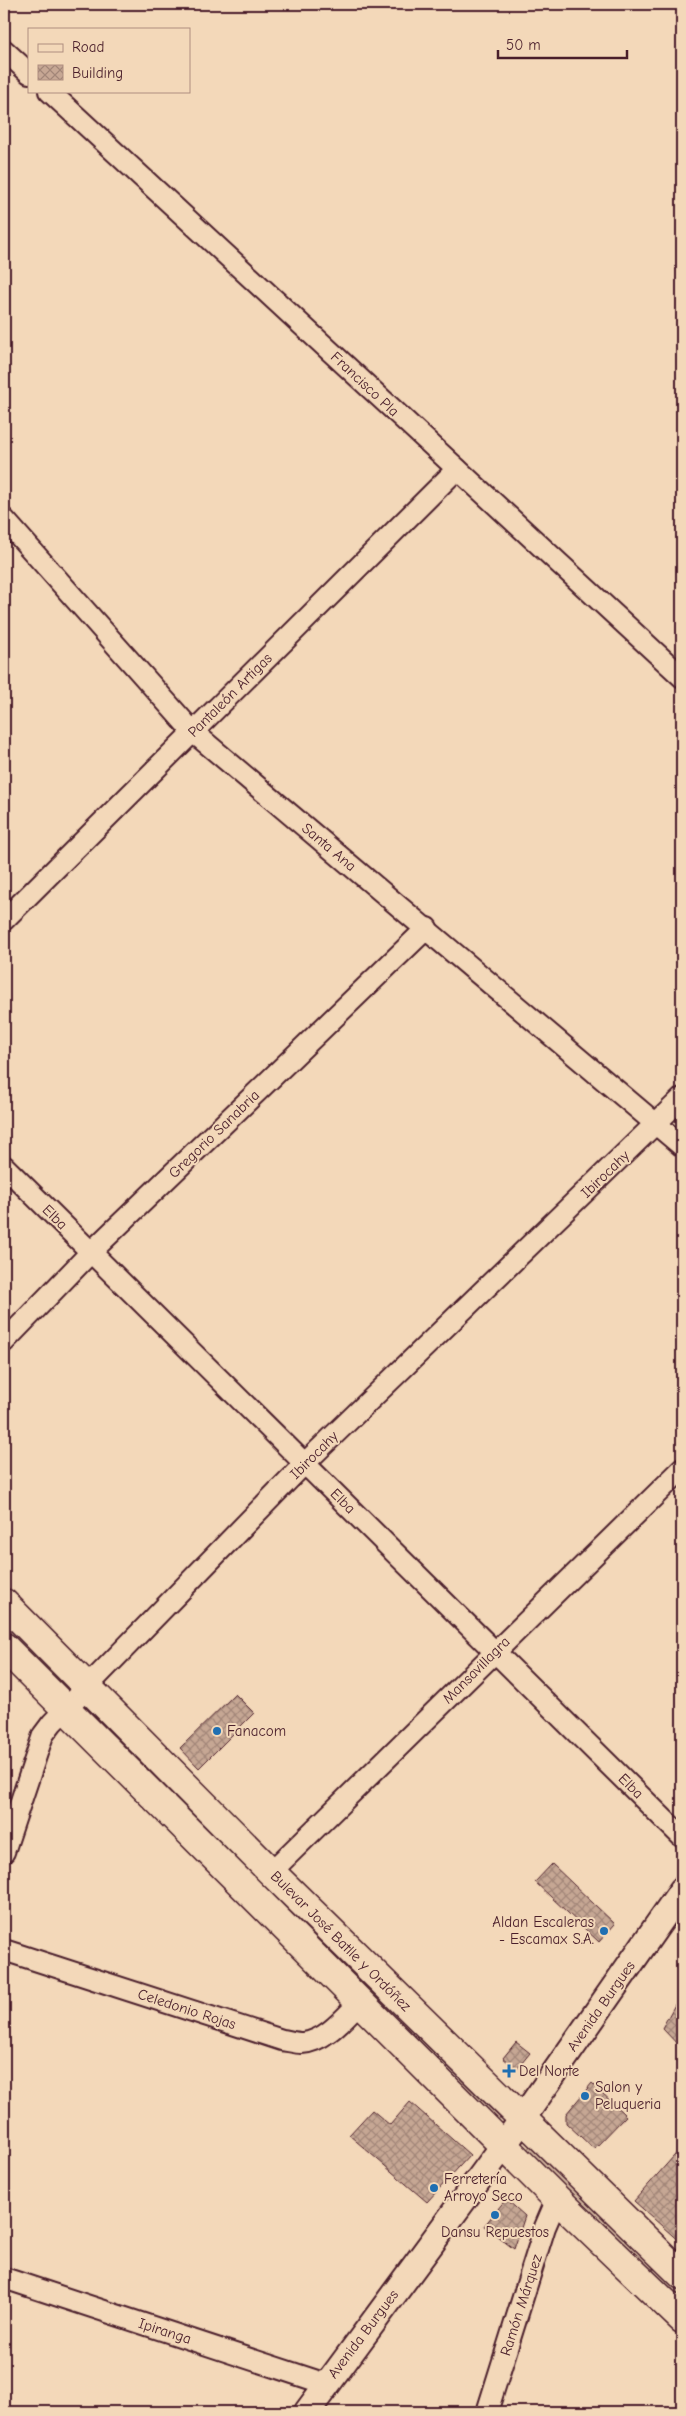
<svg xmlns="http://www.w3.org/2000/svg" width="686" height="2416" font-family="'Comic Neue',sans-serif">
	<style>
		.grass { fill: url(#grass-tufts); stroke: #906c66 }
		.building { fill: url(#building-cross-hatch); stroke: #4a1f2b }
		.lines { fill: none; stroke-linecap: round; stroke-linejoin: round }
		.minor-casing { stroke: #4a1f2b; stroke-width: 24 }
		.tertiary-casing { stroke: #4a1f2b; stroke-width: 29 }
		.primary-casing { stroke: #4a1f2b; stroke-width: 31 }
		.minor { stroke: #f3d8b9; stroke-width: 20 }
		.tertiary { stroke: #f3d8b9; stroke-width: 25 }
		.primary { stroke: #f3d8b9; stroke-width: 28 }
		.poi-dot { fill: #1f6fb2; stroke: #f3d8b9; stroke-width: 2 }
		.labels { text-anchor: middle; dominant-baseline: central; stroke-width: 4; stroke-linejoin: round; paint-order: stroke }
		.street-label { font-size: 15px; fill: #4a1f2b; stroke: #f3d8b9 }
		.poi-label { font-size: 15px; fill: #4a1f2b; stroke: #f3d8b9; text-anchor: start }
	</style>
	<defs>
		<pattern id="grass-tufts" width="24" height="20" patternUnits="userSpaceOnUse" patternTransform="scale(1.25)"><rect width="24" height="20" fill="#d7baa1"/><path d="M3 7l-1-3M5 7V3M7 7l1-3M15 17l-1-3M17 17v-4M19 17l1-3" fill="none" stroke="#ba9f8b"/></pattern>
		<pattern id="building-cross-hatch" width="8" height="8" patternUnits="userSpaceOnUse" patternTransform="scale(1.25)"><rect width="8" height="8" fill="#c6a794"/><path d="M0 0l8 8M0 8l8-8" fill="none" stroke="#a38779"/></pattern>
	</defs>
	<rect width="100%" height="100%" fill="#f3d8b9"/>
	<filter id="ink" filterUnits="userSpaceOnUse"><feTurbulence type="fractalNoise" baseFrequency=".02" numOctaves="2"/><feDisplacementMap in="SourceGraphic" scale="10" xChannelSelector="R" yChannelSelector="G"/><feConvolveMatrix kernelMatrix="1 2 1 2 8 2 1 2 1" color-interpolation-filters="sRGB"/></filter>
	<g filter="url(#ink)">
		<g class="grass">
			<polygon points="91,1713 94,1714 391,2009 386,2014 88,1714"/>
			<polygon points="402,2021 500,2118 495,2124 397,2026"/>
			<polygon points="530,2146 682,2294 682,2304 525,2152"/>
		</g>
		<g class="building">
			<polygon points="235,1694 254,1713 199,1768 180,1748"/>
			<polygon points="552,1864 615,1924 599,1942 535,1882"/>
			<polygon points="682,1992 682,2049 662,2028"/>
			<polygon points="516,2042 530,2053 517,2069 503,2058"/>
			<polygon points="592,2083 626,2116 594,2149 566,2123 566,2114"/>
			<polygon points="410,2102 470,2155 427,2202 349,2135 372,2110 390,2125"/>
			<polygon points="682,2147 682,2244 634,2201"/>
			<polygon points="506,2199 525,2216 514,2249 484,2226"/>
		</g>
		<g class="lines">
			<defs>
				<g id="minor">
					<polyline points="4,50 29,73"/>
					<polyline points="49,91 682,677"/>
					<polyline points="4,519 193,732 682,1146"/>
					<polyline points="4,920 457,469"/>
					<polyline points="4,1166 682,1837"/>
					<polyline points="4,1342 91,1252 427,928"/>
					<polyline points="4,1852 43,1735 52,1723 305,1463 682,1098"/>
					<polyline points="271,1872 682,1469"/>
					<path d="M4 1950 282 2040C289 2041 296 2043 302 2043 325 2042 345 2017 360 2002"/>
					<polyline points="4,2278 326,2384"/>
					<polyline points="487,2412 545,2227 557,2199"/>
				</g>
				<polyline id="tertiary" points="307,2412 504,2145 682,1890"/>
				<g id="primary">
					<polyline points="4,1603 271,1872 682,2275"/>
					<polyline points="4,1647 557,2199 682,2319"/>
				</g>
			</defs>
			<use href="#minor" class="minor-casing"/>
			<use href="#tertiary" class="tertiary-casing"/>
			<use href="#primary" class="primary-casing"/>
			<use href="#minor" class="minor"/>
			<use href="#tertiary" class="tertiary"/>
			<use href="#primary" class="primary"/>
		</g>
	</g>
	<g class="poi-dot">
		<circle cx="217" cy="1731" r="5"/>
		<circle cx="604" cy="1931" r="5"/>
		<path d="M506.5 2063.5h5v5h5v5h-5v5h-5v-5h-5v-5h5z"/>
		<circle cx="585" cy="2096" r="5"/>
		<circle cx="434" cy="2188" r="5"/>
		<circle cx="495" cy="2215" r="5"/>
	</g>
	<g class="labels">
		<g class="street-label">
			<text transform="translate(365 384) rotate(43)">Francisco Pla</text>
			<text transform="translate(230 695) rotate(-45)">Pantaleón Artigas</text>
			<text transform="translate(329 847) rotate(40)">Santa Ana</text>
			<text transform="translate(214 1134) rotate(-44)">Gregorio Sanabria</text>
			<text transform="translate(605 1174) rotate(-44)">Ibirocahy</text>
			<text transform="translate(55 1217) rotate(44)">Elba</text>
			<text transform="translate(314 1455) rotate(-45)">Ibirocahy</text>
			<text transform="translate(343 1501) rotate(45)">Elba</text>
			<text transform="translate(476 1670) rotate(-45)">Mansavillagra</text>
			<text transform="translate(631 1786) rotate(45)">Elba</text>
			<text transform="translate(341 1941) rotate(45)">Bulevar José Batlle y Ordóñez</text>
			<text transform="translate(601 2006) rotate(-55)">Avenida Burgues</text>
			<text transform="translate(187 2009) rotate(18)">Celedonio Rojas</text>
			<text transform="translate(521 2305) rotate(-72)">Ramón Márquez</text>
			<text transform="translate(165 2331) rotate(18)">Ipiranga</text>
			<text transform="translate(363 2334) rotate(-53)">Avenida Burgues</text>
		</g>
		<g class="poi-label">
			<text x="227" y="1731">Fanacom</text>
			<text x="594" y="1922" text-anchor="end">Aldan Escaleras<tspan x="594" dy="17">- Escamax S.A.</tspan></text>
			<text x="519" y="2071">Del Norte</text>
			<text x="595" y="2087">Salon y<tspan x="595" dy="17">Peluqueria</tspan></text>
			<text x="444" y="2179">Ferretería<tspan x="444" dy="17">Arroyo Seco</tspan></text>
			<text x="495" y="2232" text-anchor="middle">Dansu Repuestos</text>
		</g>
	</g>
	<rect width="686" height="2416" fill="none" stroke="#f3d8b9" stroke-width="20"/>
	<rect x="10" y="10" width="666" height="2396" fill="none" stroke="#4a1f2b" stroke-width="2" filter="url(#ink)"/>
	<rect x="28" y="28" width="162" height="65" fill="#f3d8b9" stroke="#af8e80"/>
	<rect x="38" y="44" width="25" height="8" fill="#f3d8b9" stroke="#af8e80"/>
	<text x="72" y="52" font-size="15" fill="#4a1f2b">Road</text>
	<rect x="38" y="65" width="25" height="15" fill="url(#building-cross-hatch)" stroke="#af8e80"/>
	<text x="72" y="78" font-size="15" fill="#4a1f2b">Building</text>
	<path d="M498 50v8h129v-8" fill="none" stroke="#4a1f2b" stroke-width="2.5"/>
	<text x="506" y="50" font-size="15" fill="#4a1f2b" stroke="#f3d8b9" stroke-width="4" paint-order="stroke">50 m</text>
</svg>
